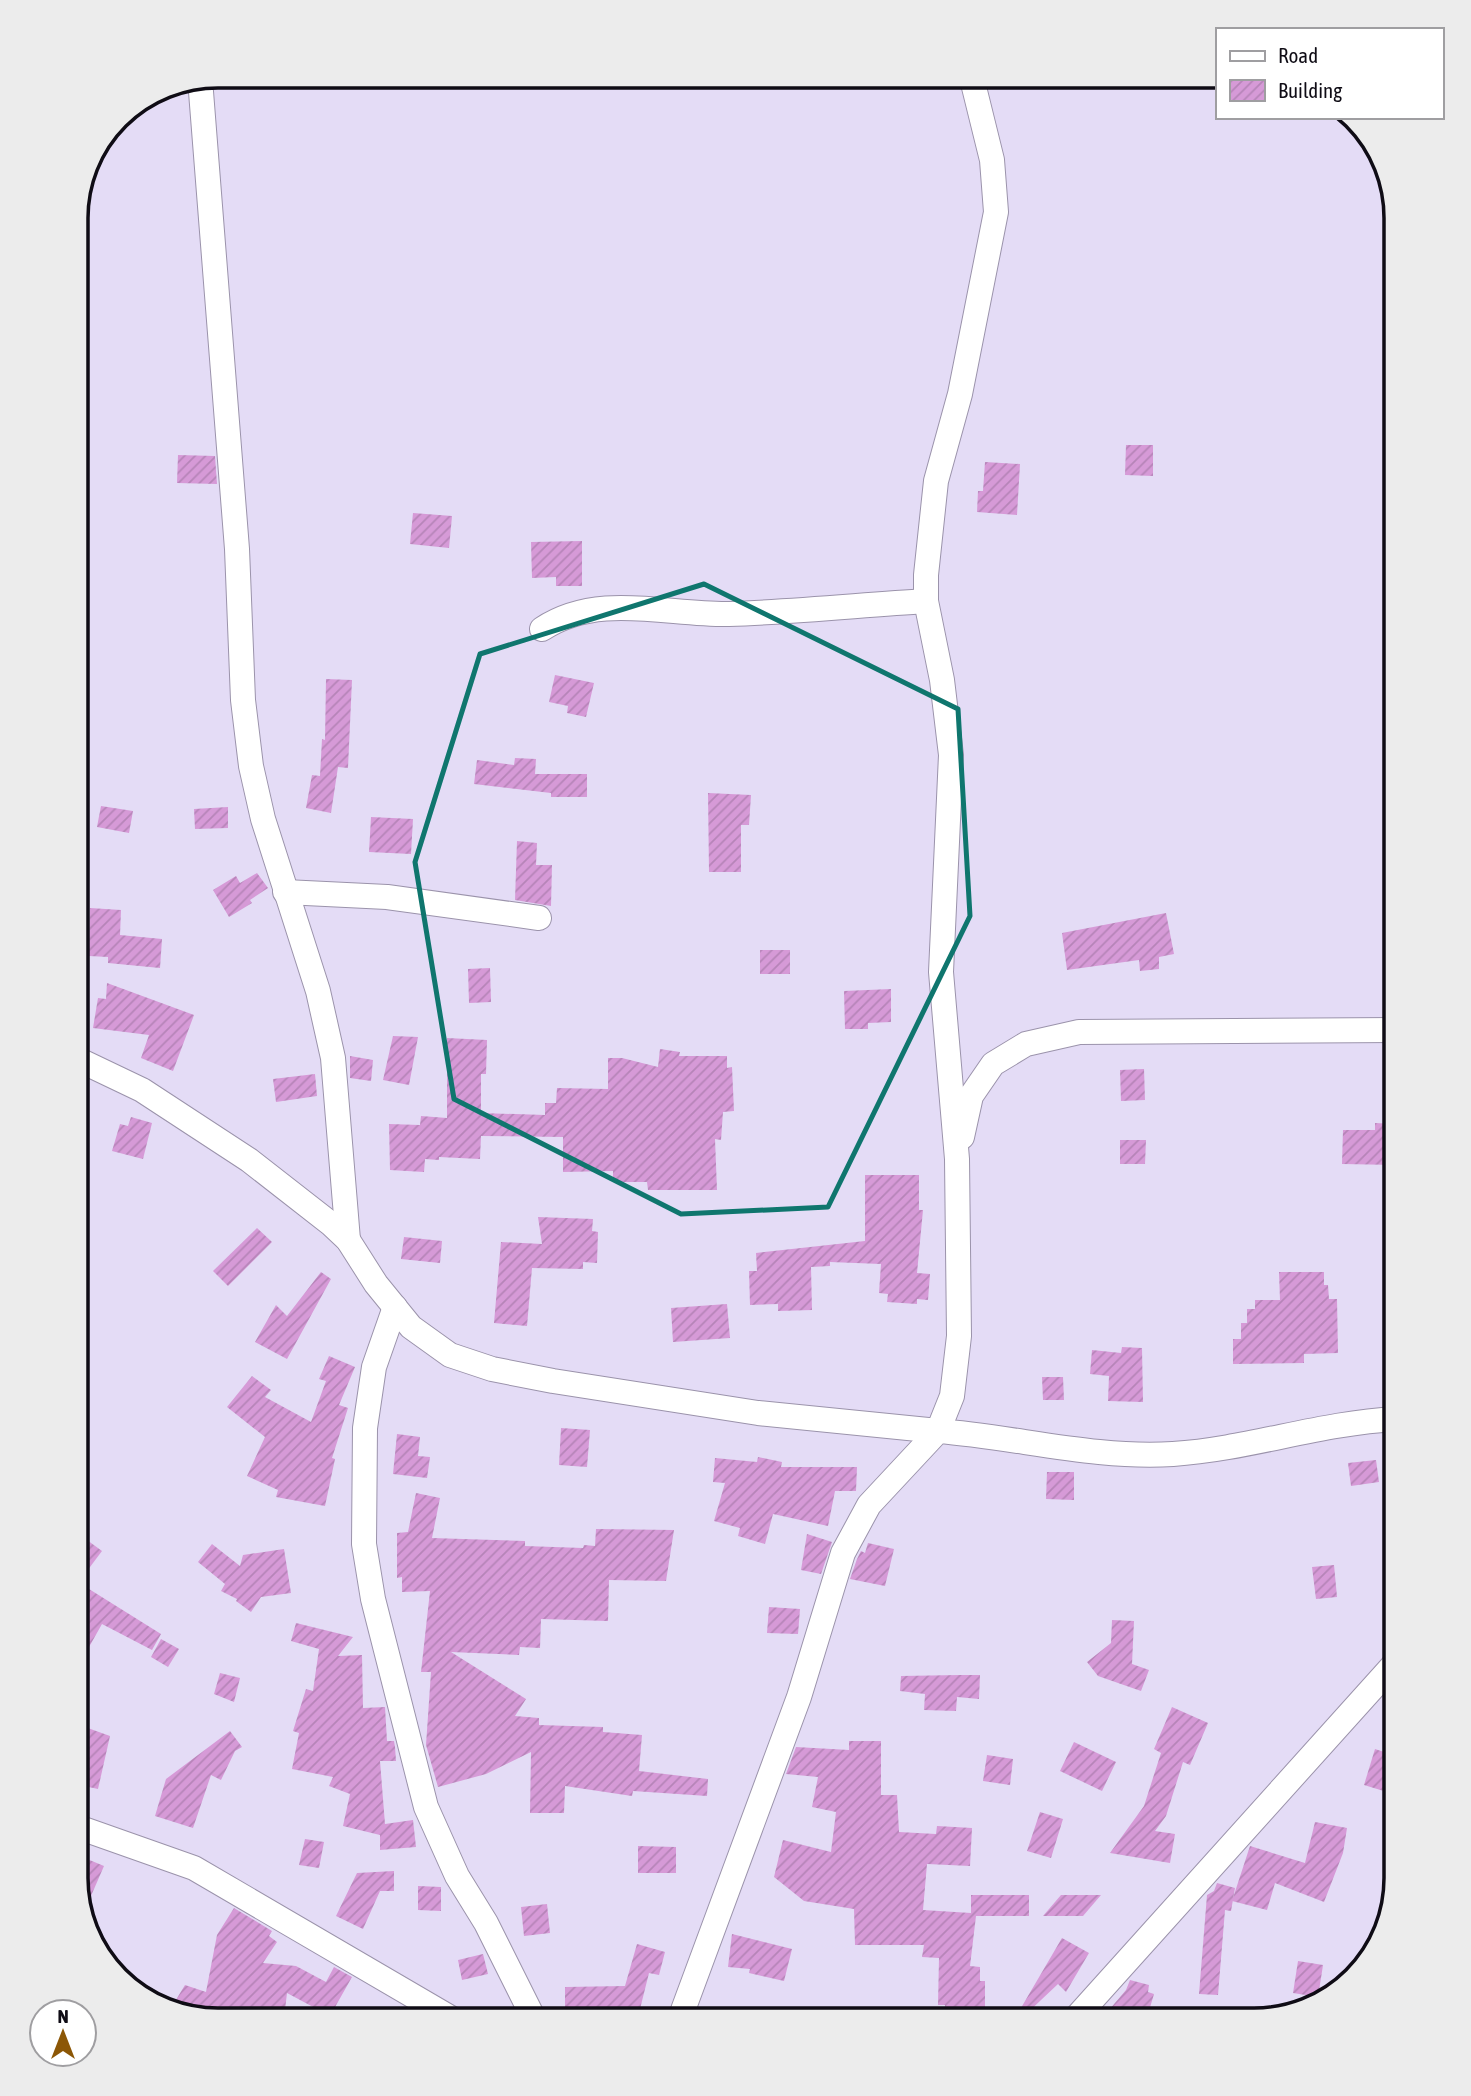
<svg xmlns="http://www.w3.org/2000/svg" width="1471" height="2096" font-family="'Asap Condensed',sans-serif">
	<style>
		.building { fill: url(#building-hatch) }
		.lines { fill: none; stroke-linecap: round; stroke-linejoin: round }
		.minor-casing { stroke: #9b93ab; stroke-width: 26 }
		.minor { stroke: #fff; stroke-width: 24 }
		.marked { fill: none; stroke: #0f766e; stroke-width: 5; stroke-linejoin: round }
		.rim { fill: none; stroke: #0f0c15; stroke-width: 3.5 }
	</style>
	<defs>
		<pattern id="building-hatch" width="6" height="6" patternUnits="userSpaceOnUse" patternTransform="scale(1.75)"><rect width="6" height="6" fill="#d69ad7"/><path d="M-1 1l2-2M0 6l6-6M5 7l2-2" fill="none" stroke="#b684b8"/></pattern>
	</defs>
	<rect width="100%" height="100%" fill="#e4dcf6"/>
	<g class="building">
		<polygon points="1126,445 1153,445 1153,476 1125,475"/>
		<polygon points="178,455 215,456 217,484 177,483"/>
		<polygon points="985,462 1020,464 1017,515 977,512 978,491 983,491"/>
		<polygon points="413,513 452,516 449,548 410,544"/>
		<polygon points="582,541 582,586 556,586 556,577 532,578 531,542"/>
		<polygon points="555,675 594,683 586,717 567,713 568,706 549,702"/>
		<polygon points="326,679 352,680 348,768 338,767 331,813 306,808 312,775 320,776 322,739 325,740"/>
		<polygon points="515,758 536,759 535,774 587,774 587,797 551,797 551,793 474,784 477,760 514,765"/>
		<polygon points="708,793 751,795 749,825 741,825 741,872 709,872"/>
		<polygon points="101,806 133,811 129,833 97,827"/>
		<polygon points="228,807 228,828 195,829 194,809"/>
		<polygon points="371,817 413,819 411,854 369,852"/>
		<polygon points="517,841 537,843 536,865 552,865 551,906 515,900"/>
		<polygon points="257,873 268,888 250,900 252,903 229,917 213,890 236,876 240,883"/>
		<polygon points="90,908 121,910 120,935 162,939 160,968 108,963 108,957 89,956"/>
		<polygon points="1166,913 1174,954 1159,957 1159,969 1140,971 1139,960 1067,970 1062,933"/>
		<rect x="760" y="950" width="30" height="24"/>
		<polygon points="490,968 491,1002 469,1003 468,969"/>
		<polygon points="107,983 194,1015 173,1071 141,1058 149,1035 93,1028 98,998 106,999"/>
		<polygon points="891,989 891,1022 868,1023 868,1029 845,1029 844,991"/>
		<polygon points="393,1036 418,1037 409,1085 383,1080"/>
		<polygon points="447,1038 487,1040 486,1074 481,1074 481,1113 545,1115 545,1103 556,1103 557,1088 608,1089 608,1058 622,1058 658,1067 660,1049 680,1052 679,1056 727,1056 727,1068 732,1067 734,1111 723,1112 721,1140 715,1139 717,1190 648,1190 647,1182 613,1182 613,1171 563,1172 563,1137 481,1136 480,1159 439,1157 439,1160 425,1159 424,1172 390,1170 389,1124 420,1125 421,1116 447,1118"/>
		<polygon points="350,1056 373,1060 371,1081 350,1078"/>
		<polygon points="1144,1069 1145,1100 1121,1101 1120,1070"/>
		<polygon points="315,1074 317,1096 276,1102 273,1079"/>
		<polygon points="131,1117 152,1123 143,1159 112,1151 120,1124 128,1126"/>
		<polygon points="1375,1123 1396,1124 1396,1165 1342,1164 1343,1130 1375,1130"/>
		<polygon points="1120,1140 1146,1140 1145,1164 1120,1164"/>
		<polygon points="865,1175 919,1175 919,1210 923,1210 917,1273 930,1274 928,1300 917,1299 917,1304 887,1302 888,1294 879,1293 881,1264 830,1262 830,1266 811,1267 812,1310 778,1311 778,1304 750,1305 749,1271 757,1271 756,1253 865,1241"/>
		<polygon points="538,1217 593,1219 592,1231 598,1232 597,1263 583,1262 583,1269 532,1268 527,1326 494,1323 501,1242 542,1244"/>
		<polygon points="257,1228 272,1242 228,1286 213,1271"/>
		<polygon points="404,1237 442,1241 440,1263 401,1259"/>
		<polygon points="321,1272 331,1279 287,1359 255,1342 276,1305 287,1316"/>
		<polygon points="1279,1272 1324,1272 1324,1285 1328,1285 1329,1299 1337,1299 1338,1353 1304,1354 1304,1363 1233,1364 1233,1339 1241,1339 1241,1323 1247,1323 1247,1309 1255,1309 1255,1300 1280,1300"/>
		<polygon points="727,1304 730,1338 673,1342 671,1308"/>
		<polygon points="1122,1347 1142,1348 1143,1402 1108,1401 1109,1376 1090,1374 1092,1350 1121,1353"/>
		<polygon points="329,1356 355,1367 339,1405 348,1408 332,1458 335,1459 325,1506 276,1497 278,1490 247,1476 265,1437 227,1407 252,1376 271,1390 265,1397 311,1422 326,1381 319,1379"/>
		<polygon points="1042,1377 1063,1377 1064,1400 1043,1400"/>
		<polygon points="561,1428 590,1430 587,1467 559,1465"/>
		<polygon points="397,1434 420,1437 418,1456 430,1457 427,1478 393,1474"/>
		<polygon points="758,1457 782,1462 781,1467 857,1467 856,1491 835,1491 828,1526 773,1514 765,1544 738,1536 740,1528 714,1521 725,1483 713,1482 715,1458 757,1462"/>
		<polygon points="1376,1460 1379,1482 1351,1486 1348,1463"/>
		<polygon points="1047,1472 1074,1472 1074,1500 1046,1499"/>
		<polygon points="416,1493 440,1498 432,1538 525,1541 525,1546 583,1548 584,1545 595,1546 596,1529 674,1530 666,1581 609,1580 608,1621 541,1619 540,1648 520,1647 519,1655 451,1652 526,1699 515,1716 539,1718 539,1725 603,1727 603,1732 642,1735 639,1771 708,1779 707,1796 633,1791 632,1796 565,1786 564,1813 530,1813 531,1752 486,1774 438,1787 426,1745 431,1672 421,1672 430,1591 402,1592 402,1577 397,1578 397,1533 408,1532"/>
		<polygon points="807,1534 832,1542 821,1574 801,1570"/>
		<polygon points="87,1540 102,1551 75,1587 75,1555"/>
		<polygon points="868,1543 894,1549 885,1586 850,1579 857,1559 861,1551 865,1553"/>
		<polygon points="212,1544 240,1566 243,1555 284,1549 291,1593 261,1597 251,1612 236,1601 237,1599 221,1591 225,1584 198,1562"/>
		<polygon points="1334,1565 1337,1597 1316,1599 1312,1567"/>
		<polygon points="89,1589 161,1634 152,1650 102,1624 89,1647 75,1640 75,1612"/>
		<polygon points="769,1607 800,1609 798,1634 767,1633"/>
		<polygon points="1112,1620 1134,1621 1132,1664 1149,1670 1141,1691 1098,1676 1087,1662 1111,1643"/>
		<polygon points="296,1623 353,1637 338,1656 362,1655 363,1708 385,1707 387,1741 394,1741 395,1747 396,1761 380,1761 385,1824 413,1820 416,1847 380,1850 380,1835 343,1826 350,1794 329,1786 333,1777 292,1769 299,1733 293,1731 306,1689 313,1691 319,1649 291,1641"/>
		<polygon points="161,1639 179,1649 168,1667 151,1657"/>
		<polygon points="220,1673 240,1678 234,1702 214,1694"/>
		<polygon points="960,1675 980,1675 979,1699 957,1697 956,1711 924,1710 925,1694 900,1691 901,1676"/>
		<polygon points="1172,1707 1208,1723 1190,1765 1183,1762 1166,1816 1155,1831 1175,1834 1170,1863 1110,1853 1144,1806 1161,1753 1154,1749"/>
		<polygon points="85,1727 110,1736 98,1789 75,1784"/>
		<polygon points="230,1731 242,1747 235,1751 221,1780 211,1775 193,1828 155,1816 166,1779"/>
		<polygon points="849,1741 881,1741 881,1795 897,1795 899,1832 936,1834 937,1826 972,1828 970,1866 927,1864 923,1910 971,1913 971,1895 1029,1895 1029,1916 976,1916 970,1966 980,1967 980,1981 985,1981 985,2007 977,2007 977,2021 944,2021 945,2005 938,2005 939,1958 922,1957 924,1945 855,1945 854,1909 804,1901 774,1877 783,1840 831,1852 836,1812 812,1807 818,1777 786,1774 796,1747 849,1750"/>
		<polygon points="1074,1742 1116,1762 1102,1791 1060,1771"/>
		<polygon points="1375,1749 1396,1756 1387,1792 1364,1785"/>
		<polygon points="987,1755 1013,1759 1010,1785 983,1781"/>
		<polygon points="1040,1812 1063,1819 1051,1858 1027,1851"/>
		<polygon points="1315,1822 1347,1828 1343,1853 1324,1902 1275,1883 1267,1910 1232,1901 1250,1846 1305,1863"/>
		<polygon points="305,1839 324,1842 319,1868 299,1865"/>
		<polygon points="638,1846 676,1847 676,1873 638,1873"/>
		<polygon points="75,1854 104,1866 84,1912 75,1879"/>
		<polygon points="394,1871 394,1891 380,1891 363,1929 336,1916 357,1873"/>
		<polygon points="1217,1883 1235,1888 1231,1911 1225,1910 1218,1995 1199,1994 1207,1895 1214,1891"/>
		<polygon points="418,1886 441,1887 441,1911 418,1910"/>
		<polygon points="1061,1895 1101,1895 1083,1916 1043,1916"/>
		<polygon points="547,1904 550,1933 524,1936 521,1907"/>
		<polygon points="234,1908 272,1931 269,1936 277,1942 263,1963 296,1966 326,1982 334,1967 352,1977 330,2016 287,1993 285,2010 280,2010 280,2019 246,2015 245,2020 208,2020 171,2008 185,1985 206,1992 217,1935"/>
		<polygon points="732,1934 792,1949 784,1981 749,1973 750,1969 728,1967"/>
		<polygon points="1062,1938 1089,1953 1066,1992 1058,1984 1023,2017 1018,2013"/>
		<polygon points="637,1944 665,1952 659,1975 649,1973 637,2021 565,2021 565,1987 625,1986"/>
		<polygon points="483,1954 488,1974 462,1980 458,1960"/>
		<polygon points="1298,1961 1323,1965 1318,1997 1293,1993"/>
		<polygon points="1130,1980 1149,1985 1148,1992 1154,1994 1146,2021 1120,2021 1109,2010 1126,1990"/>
	</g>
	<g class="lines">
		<defs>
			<g id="minor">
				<polyline points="200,79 237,549 243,700 251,766 263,819 318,991 333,1058 348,1240"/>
				<path d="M542 629C598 592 666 615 729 614 795 612 861 605 926 601"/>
				<polyline points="285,892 387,897 539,918"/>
				<polyline points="75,1058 142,1090 249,1160 331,1224 348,1240 376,1284 411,1327 450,1355 492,1369 553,1381 758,1413 938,1431 952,1396 959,1336 957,1159 941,972 951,755 942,680 926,601 926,575 936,481 960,394 996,212 992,160 971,75"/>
				<polyline points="962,1137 971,1096 993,1064 1026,1044 1079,1032 1396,1030"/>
				<polyline points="395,1307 374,1367 365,1428 364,1544 373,1599 426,1807 457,1876 486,1923 535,2021"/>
				<polyline points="75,1826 194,1868 456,2021"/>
				<path d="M679 2021 799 1697 843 1553 869 1505 938 1431C1016 1437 1095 1459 1173 1454 1248 1449 1320 1423 1396 1419"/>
				<polyline points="1073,2021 1396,1662"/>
			</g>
		</defs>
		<use href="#minor" class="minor-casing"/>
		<use href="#minor" class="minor"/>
	</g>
	<path class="marked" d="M704 584 958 709 970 916 828 1207 681 1214 454 1099 415 862 480 654Z"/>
	<path d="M0 0H1471V2096H0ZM218 88H1254A130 130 0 0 1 1384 218V1878A130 130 0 0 1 1254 2008H218A130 130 0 0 1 88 1878V218A130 130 0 0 1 218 88Z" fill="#ececec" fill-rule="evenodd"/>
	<path class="rim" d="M218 88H1254A130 130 0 0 1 1384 218V1878A130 130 0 0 1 1254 2008H218A130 130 0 0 1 88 1878V218A130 130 0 0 1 218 88Z"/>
	<rect x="1216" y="28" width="228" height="91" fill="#ffffff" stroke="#9f9ea1" stroke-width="2"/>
	<rect x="1230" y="51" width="35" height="10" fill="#ffffff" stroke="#9f9ea1" stroke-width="2"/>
	<text x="1278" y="63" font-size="21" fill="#0f0c15">Road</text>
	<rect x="1230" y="80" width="35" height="21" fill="url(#building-hatch)" stroke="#9f9ea1" stroke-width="2"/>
	<text x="1278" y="98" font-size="21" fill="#0f0c15">Building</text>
	<g transform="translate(63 2033)"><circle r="33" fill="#ffffff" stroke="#9f9ea1" stroke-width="2"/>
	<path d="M0-5L12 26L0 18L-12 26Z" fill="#8c5706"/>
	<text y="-10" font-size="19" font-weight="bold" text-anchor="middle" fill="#0f0c15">N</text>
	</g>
</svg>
